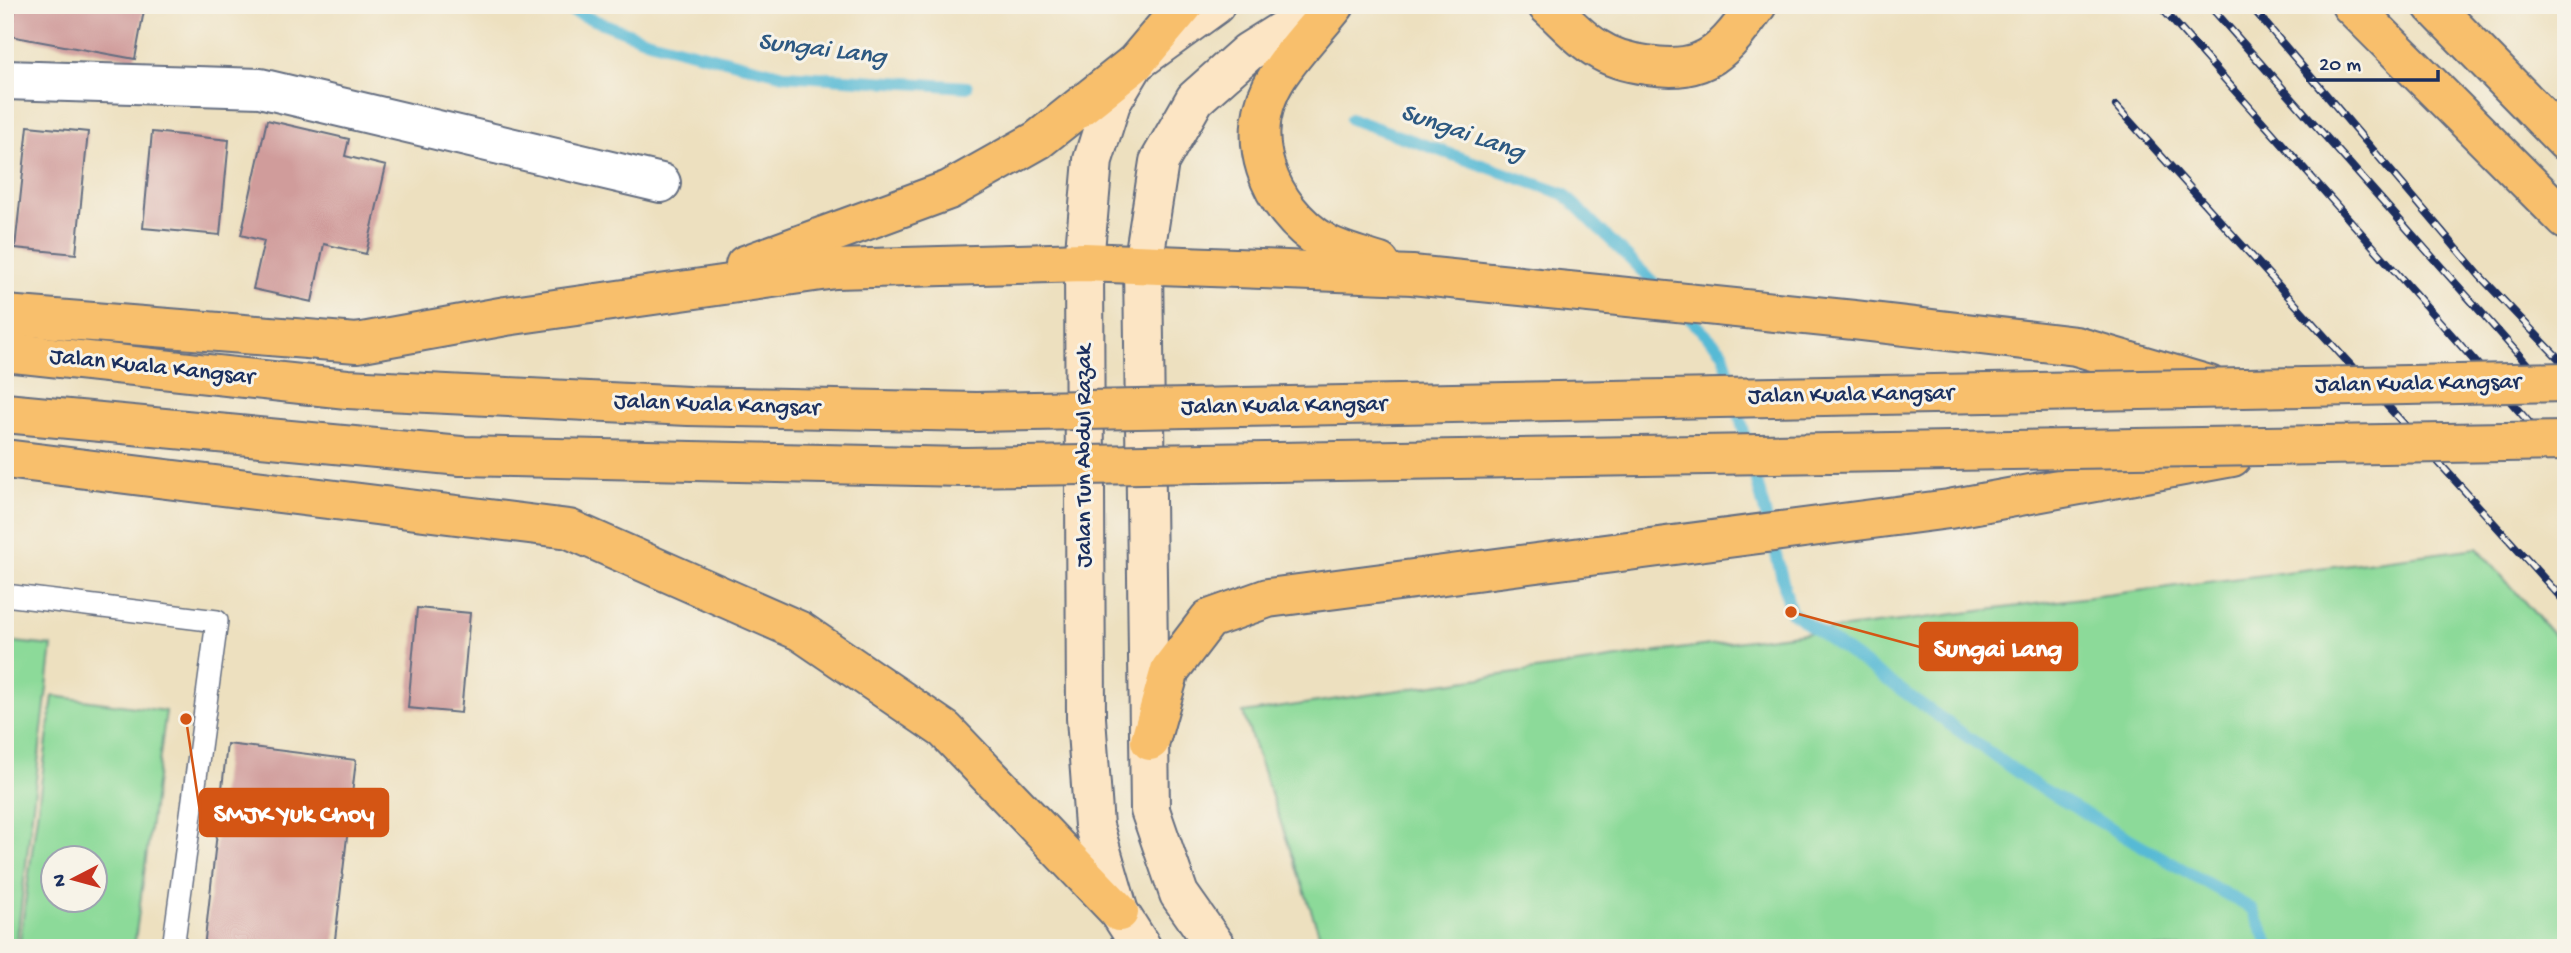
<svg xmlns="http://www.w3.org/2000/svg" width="2571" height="953" font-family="'Gochi Hand',sans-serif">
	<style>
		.green { fill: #8cda99; stroke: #54847c; stroke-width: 2; fill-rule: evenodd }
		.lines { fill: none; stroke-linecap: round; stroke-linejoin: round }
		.stream { stroke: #57bad5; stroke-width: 12 }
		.building { fill: #d09c9b }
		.lane-casing { stroke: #646d80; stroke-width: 24 }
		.street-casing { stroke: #646d80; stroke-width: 42 }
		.secondary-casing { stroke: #646d80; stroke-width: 42 }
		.highway-casing { stroke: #646d80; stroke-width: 42 }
		.lane { stroke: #fff; stroke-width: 21 }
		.street { stroke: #fff; stroke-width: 38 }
		.secondary { stroke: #fce5c4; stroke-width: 38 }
		.highway { stroke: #f8bf6c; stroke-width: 38 }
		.rail-casing { stroke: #1b2f5e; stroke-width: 8 }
		.rail { stroke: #f7f3e8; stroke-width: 5; stroke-dasharray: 16; stroke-linecap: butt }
		.highway-bridge-casing { stroke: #646d80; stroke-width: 42; stroke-linecap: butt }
		.highway-bridge { stroke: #f8bf6c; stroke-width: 38 }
		.labels { text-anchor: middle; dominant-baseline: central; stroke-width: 6; stroke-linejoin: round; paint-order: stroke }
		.street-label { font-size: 24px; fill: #1b2f5e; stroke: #f7f3e8 }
		.water-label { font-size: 26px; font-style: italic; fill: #2d5982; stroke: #f7f3e8 }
		.leader { fill: none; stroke: #d45514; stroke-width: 2.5 }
		.callout-dot { fill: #d45514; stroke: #f7f3e8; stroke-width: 2.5 }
		.callout { fill: #d45514; stroke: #d45514; stroke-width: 2.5 }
		.callout-label { font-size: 26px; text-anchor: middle; font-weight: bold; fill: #fff }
	</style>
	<rect width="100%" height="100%" fill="#f7f3e8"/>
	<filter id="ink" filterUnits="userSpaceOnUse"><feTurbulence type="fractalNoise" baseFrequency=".0143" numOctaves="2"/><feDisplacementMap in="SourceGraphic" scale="14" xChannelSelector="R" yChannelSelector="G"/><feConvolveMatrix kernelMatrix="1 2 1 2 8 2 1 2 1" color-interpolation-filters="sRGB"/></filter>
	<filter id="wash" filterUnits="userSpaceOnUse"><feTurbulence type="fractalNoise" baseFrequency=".00686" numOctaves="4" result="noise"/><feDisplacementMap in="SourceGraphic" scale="28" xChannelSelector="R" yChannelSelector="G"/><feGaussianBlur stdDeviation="1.57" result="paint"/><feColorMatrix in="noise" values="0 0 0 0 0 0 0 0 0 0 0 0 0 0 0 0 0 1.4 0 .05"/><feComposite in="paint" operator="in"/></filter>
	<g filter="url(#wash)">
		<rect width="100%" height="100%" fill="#ede0bf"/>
		<g class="green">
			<polygon points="2477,548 2566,649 2566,948 1341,948 1320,936 1243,713 1679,649"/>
			<polygon points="5,641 52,646 16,948 5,948"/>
			<path d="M53 696 166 711 134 948H19ZM52 858H94V900H52Z"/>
		</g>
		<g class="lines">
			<g class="stream">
				<polyline points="555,5 649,41 784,75 967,87"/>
				<polyline points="1351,119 1564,194 1662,291"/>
				<polyline points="1682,311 1723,352 1791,612 2034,784 2252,909 2271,948"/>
			</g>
		</g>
		<g id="blocks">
			<g class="building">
				<polygon points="16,5 145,5 135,59 10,36"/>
				<polygon points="236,5 270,5 268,13"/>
				<polygon points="267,120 349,139 345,156 386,166 366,254 324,244 312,302 253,289 264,241 241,235"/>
				<polygon points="28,126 88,132 76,254 15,248"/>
				<polygon points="152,132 229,140 220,235 143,228"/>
				<polygon points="417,608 470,613 461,713 408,708"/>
				<polygon points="227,744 356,760 334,948 204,948"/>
			</g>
		</g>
	</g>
	<g filter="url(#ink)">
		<use href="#blocks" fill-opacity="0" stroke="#646d80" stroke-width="2"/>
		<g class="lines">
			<defs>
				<polyline id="lane" points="5,595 217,621 173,948"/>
				<polyline id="street" points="5,80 260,88 661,183"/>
				<g id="secondary">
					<polyline points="1142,948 1119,912 1094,826 1086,718 1084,262 1093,160 1111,103 1135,63 1215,5"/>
					<polyline points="1217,948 1179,894 1150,810 1143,265 1159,162 1195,99 1248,52 1323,5"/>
				</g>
				<g id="highway">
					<path d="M1335 5C1317 28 1294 51 1278 76 1240 135 1268 208 1325 243 1341 252 1362 257 1380 263"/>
					<path d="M1547 5C1563 19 1578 37 1596 48 1611 58 1630 63 1647 65 1707 74 1724 51 1757 5"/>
					<polyline points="2351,5 2566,220"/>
					<polyline points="2432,5 2566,142"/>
					<polyline points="745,265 949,190 1038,140 1135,63 1184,5"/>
					<polyline points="5,315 357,343 506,316 835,269 1084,262 1412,275 1854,320 2076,346 2209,385"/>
					<polyline points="5,352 347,389 688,406 976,412"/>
					<polyline points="5,413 461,456 964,467"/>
					<polyline points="5,459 569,529 800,631 945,730 1119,912"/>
					<polyline points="1150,741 1170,670 1209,619 1268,598 1949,509 2232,457"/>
				</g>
			</defs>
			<use href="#lane" class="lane-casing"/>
			<use href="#street" class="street-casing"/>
			<use href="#secondary" class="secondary-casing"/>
			<use href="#highway" class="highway-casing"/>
			<use href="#lane" class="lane"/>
			<use href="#street" class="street"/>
			<use href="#secondary" class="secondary"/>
			<use href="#highway" class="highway"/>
			<defs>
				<g id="rail">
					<polyline points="2159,5 2566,464"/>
					<polyline points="2209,5 2566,408"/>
					<polyline points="2250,5 2480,276 2566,366"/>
					<polyline points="2116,106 2566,603"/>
				</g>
			</defs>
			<use href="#rail" class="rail-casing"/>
			<use href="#rail" class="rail"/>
			<defs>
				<g id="highway-bridge">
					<polyline points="976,412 2566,382"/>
					<polyline points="964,467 2566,441"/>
				</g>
			</defs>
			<use href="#highway-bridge" class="highway-bridge-casing"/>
			<use href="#highway-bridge" class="highway-bridge"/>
		</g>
	</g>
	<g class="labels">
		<g class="street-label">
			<text transform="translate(152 368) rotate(6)">Jalan Kuala Kangsar</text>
			<text transform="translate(2418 385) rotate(-1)">Jalan Kuala Kangsar</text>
			<text transform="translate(1851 396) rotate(-1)">Jalan Kuala Kangsar</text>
			<text transform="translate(717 406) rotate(2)">Jalan Kuala Kangsar</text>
			<text transform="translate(1284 407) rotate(-1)">Jalan Kuala Kangsar</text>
			<text transform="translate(1085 456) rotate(-90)">Jalan Tun Abdul Razak</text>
		</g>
		<g class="water-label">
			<text transform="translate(822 51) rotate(7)">Sungai Lang</text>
			<text transform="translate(1462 134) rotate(19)">Sungai Lang</text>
		</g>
	</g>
	<path class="leader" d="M1791 612L1920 647M186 719L200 812"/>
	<g class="callout-dot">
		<circle cx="1791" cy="612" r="7"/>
		<circle cx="186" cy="719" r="7"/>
	</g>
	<g class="callout">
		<rect x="1920" y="623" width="157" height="47" rx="7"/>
		<rect x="200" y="789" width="188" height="47" rx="7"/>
	</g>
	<g class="callout-label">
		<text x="1998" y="656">Sungai Lang</text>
		<text x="294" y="821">SMJK Yuk Choy</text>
	</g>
	<rect width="2571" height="953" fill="none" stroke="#f7f3e8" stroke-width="28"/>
	<g transform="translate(74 879) rotate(264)"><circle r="33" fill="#f7f3e8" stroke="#9fa5b1" stroke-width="2"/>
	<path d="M0-5L12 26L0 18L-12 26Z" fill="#c8321e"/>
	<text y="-10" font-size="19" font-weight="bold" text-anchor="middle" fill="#1b2f5e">N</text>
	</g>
	<path d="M2308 70v10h130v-10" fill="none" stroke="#1b2f5e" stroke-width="3.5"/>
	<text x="2319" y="70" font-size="21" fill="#1b2f5e" stroke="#f7f3e8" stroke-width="5" paint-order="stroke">20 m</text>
</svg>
